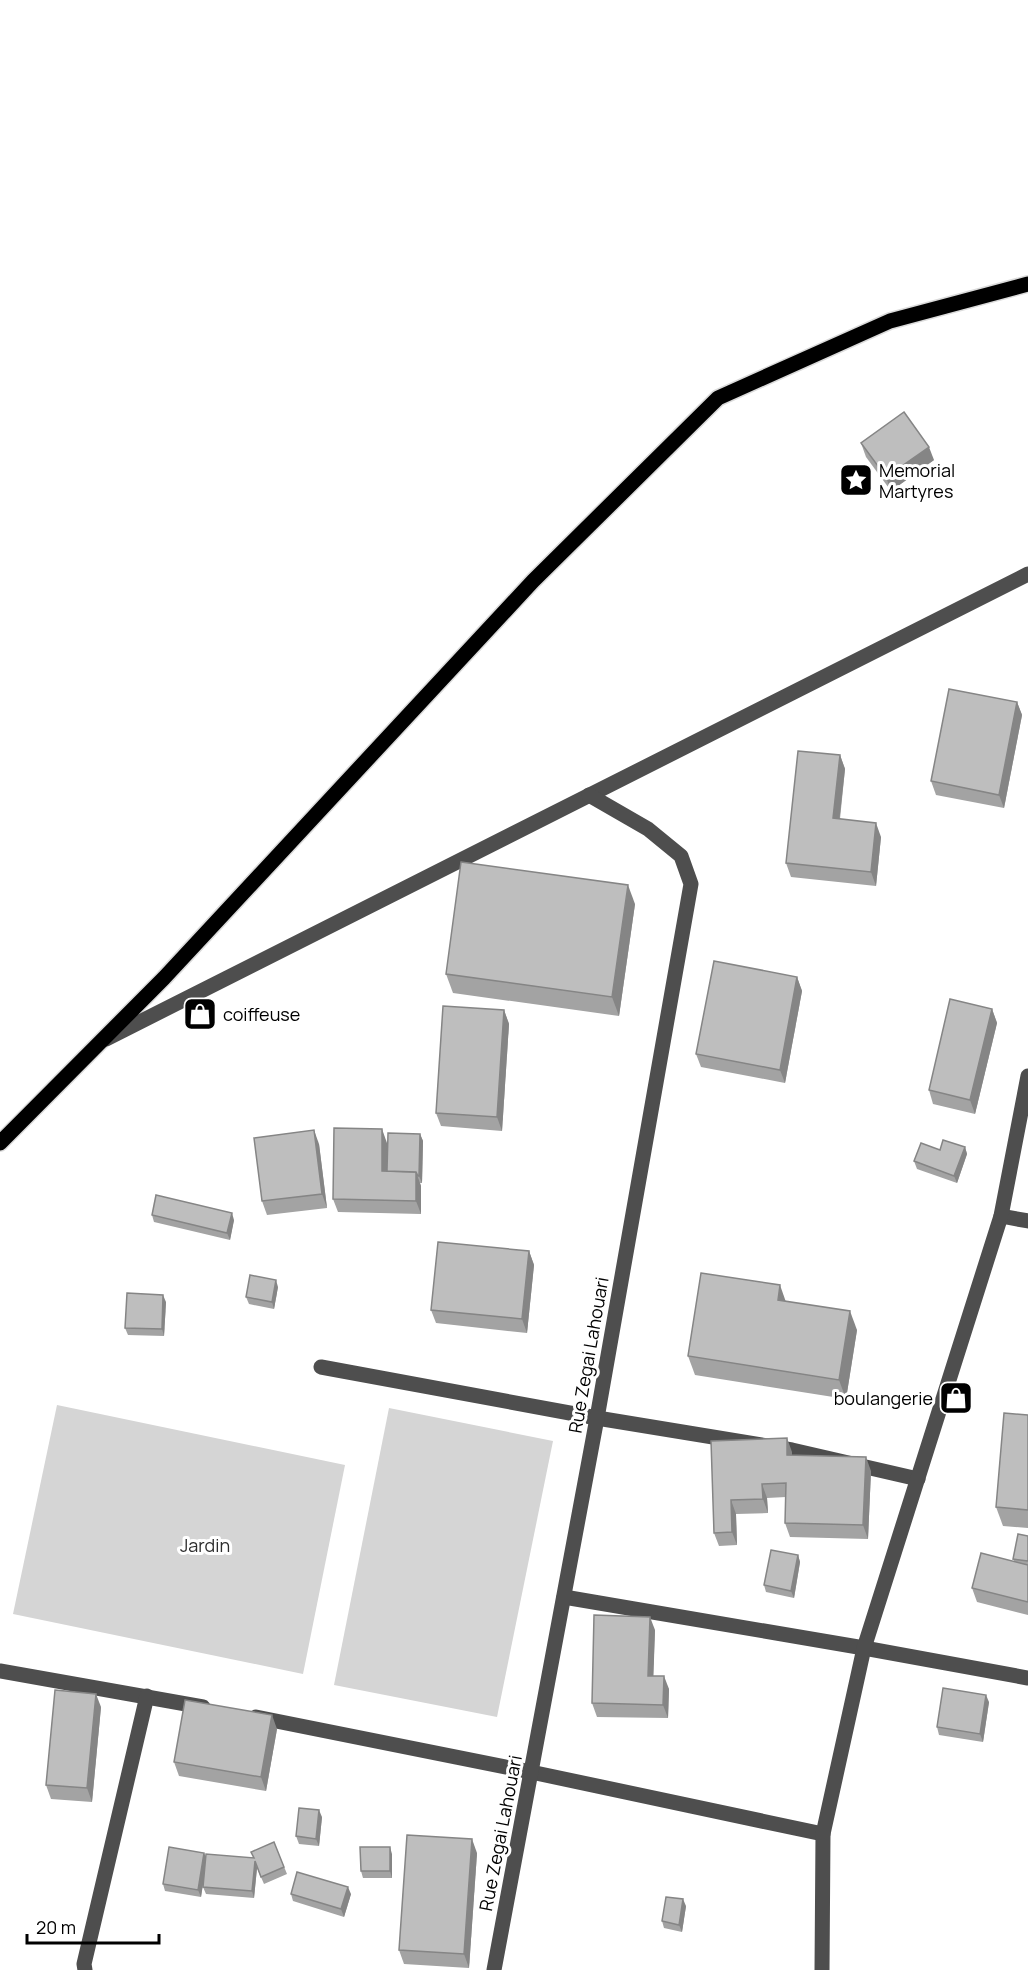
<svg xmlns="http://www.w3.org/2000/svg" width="1028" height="1970" font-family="Manrope,sans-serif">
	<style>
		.green { fill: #d5d5d5 }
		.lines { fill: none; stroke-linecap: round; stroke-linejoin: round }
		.major-casing { stroke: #dbdbdb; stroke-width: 18 }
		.minor { stroke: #4e4e4e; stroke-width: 15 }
		.major { stroke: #000; stroke-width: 15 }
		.wall { fill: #a3a3a3 }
		.shaded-wall { fill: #858585 }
		.building { fill: #bebebe; stroke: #858585; stroke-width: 1.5 }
		.labels { text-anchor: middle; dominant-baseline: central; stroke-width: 6; stroke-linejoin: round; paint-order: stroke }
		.poi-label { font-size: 18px; fill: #000; stroke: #fff; text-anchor: start }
		.street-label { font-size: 18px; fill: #000; stroke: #fff }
		.park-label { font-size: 18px; fill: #2c2c2c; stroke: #fff }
	</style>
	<rect width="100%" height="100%" fill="#fff"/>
	<g class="green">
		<polygon points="57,1405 345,1465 303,1674 13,1614"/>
		<polygon points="389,1408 553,1441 497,1717 334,1685"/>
	</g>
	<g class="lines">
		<defs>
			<polyline id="major" points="0,1143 164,978 533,581 718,398 890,321 1028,284"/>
		</defs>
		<use href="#major" class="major-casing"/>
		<g class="minor">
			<polyline points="106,1039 1028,574"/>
			<polyline points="1001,1216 1028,1221"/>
			<polyline points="321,1367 597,1418 792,1450 918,1479"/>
			<polyline points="564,1597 864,1648 1028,1678"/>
			<polyline points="0,1671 203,1707"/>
			<polyline points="256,1717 531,1772 823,1834"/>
			<polyline points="85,1970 84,1964 147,1696"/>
			<polyline points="494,1970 597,1418 691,884 681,856 648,829 589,795"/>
			<polyline points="822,1970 823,1834 864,1648 1001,1216 1028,1076"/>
		</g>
		<use href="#major" class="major"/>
	</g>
	<g class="wall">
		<polygon points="861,443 934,460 891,491 866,457"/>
		<polygon points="1017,702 1022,715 1004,808 936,795 931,781"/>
		<polygon points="840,755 845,769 840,819 881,837 876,886 791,877 786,863"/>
		<polygon points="635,904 619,1016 453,993 446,974"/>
		<polygon points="797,977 802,991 785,1083 701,1067 696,1054"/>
		<polygon points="992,1009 997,1023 975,1114 933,1104 929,1090"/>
		<polygon points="504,1010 509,1024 502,1131 441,1126 436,1113"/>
		<polygon points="420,1134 423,1141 422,1183 420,1183 421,1186 421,1214 338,1212 333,1199 387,1143 387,1171"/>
		<polygon points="319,1144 327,1208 267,1215 262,1201"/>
		<polygon points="965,1147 967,1154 957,1183 917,1169 914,1161 940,1150"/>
		<polygon points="152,1215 234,1220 230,1240 154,1222"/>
		<polygon points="529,1251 534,1265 527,1333 436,1323 431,1310"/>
		<polygon points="278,1287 274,1309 249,1304 246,1297"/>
		<polygon points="786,1301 857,1330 846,1399 695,1375 688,1356"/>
		<polygon points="166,1302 164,1336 128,1335 125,1328"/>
		<polygon points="1028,1415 1028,1528 1003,1526 996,1507"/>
		<polygon points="711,1441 792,1452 792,1455 871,1471 868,1539 790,1537 785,1523 786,1497 767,1498 768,1513 736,1514 737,1545 719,1546 714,1533"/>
		<polygon points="1028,1536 1028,1615 977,1602 972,1588 1014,1561 1013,1559"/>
		<polygon points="798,1555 800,1562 794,1598 766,1592 764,1585"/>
		<polygon points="655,1630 653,1676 669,1689 668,1718 597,1717 592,1703"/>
		<polygon points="989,1702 983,1742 939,1735 937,1727"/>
		<polygon points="101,1707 92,1802 51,1799 46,1785"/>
		<polygon points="277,1729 266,1791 179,1776 174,1762"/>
		<polygon points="322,1817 319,1846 299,1844 296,1836"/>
		<polygon points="274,1842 287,1874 264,1884 257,1868 254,1898 206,1894 203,1887 204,1875 201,1897 165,1891 163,1884 204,1853 206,1858 254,1858"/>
		<polygon points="477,1853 469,1968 404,1964 399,1950"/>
		<polygon points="392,1854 392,1878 363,1878 361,1871"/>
		<polygon points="291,1894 351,1894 344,1917 293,1901"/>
		<polygon points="686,1906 682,1932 664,1928 662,1921"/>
	</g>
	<g class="shaded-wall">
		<polygon points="929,447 934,460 891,491 886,477"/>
		<polygon points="1017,702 1022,715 1004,808 999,795"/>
		<polygon points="840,755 845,769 838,832 833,818"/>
		<polygon points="876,823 881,837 876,886 871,872"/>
		<polygon points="628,885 635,904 619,1016 612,997"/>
		<polygon points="797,977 802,991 785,1083 780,1070"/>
		<polygon points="992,1009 997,1023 975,1114 970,1100"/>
		<polygon points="504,1010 509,1024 502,1131 497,1117"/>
		<polygon points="382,1129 387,1143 387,1184 382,1171"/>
		<polygon points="314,1130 319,1144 327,1208 322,1194"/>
		<polygon points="420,1134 423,1141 422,1183 419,1176"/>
		<polygon points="965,1147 967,1154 957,1183 954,1176"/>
		<polygon points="416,1172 421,1186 421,1214 416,1201"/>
		<polygon points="232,1213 234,1220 230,1240 227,1233"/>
		<polygon points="529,1251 534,1265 527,1333 522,1319"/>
		<polygon points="276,1280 278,1287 274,1309 272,1302"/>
		<polygon points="780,1285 787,1305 778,1300"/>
		<polygon points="163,1295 166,1302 164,1336 162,1329"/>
		<polygon points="850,1311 857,1330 846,1399 839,1380"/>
		<polygon points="787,1438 792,1452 792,1468 787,1455"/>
		<polygon points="866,1457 871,1471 868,1539 863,1525"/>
		<polygon points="762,1484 767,1498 768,1513 763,1499"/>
		<polygon points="731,1500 736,1514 737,1545 732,1532"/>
		<polygon points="798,1555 800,1562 794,1598 791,1591"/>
		<polygon points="650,1617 655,1630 653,1689 648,1676"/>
		<polygon points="664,1676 669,1689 668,1718 663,1705"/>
		<polygon points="96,1694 101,1707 92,1802 87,1788"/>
		<polygon points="986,1695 989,1702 983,1742 980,1734"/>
		<polygon points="272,1715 277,1729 266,1791 261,1777"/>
		<polygon points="319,1810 322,1817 319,1846 316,1839"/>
		<polygon points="472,1839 477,1853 469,1968 464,1954"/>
		<polygon points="390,1847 392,1854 392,1878 390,1871"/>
		<polygon points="204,1853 207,1860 201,1897 198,1890"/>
		<polygon points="255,1861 257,1868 254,1898 252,1891"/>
		<polygon points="348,1887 351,1894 344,1917 341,1909"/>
		<polygon points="683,1899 686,1906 682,1932 679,1925"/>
	</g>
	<g class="building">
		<polygon points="904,412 929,447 886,477 861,443"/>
		<polygon points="949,689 1017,702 999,795 931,781"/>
		<polygon points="798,751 840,755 833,818 876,823 871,872 786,863"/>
		<polygon points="461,862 628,885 612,997 446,974"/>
		<polygon points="714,961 797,977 780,1070 696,1054"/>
		<polygon points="950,999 992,1009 970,1100 929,1090"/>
		<polygon points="443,1006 504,1010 497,1117 436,1113"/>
		<polygon points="334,1128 382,1129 382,1171 416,1172 416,1201 333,1199"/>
		<polygon points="314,1130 322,1194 262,1201 254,1138"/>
		<polygon points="388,1133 420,1134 419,1176 418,1176 416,1172 387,1171"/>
		<polygon points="943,1140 965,1147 954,1176 914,1161 921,1143 940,1150"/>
		<polygon points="156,1195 232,1213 227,1233 152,1215"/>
		<polygon points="438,1242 529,1251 522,1319 431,1310"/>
		<polygon points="701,1273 780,1285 778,1300 850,1311 839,1380 688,1356"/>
		<polygon points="250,1275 276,1280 272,1302 246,1297"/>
		<polygon points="127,1293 163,1295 162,1329 125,1328"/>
		<polygon points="1004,1413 1028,1415 1028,1510 996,1507"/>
		<polygon points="787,1438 787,1455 866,1457 863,1525 785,1523 786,1483 762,1484 763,1499 731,1500 732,1532 714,1533 711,1441"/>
		<polygon points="1018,1534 1028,1536 1028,1561 1013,1559"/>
		<polygon points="771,1550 798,1555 791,1591 764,1585"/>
		<polygon points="981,1553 1028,1565 1028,1602 972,1588"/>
		<polygon points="594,1615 650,1617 648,1676 664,1676 663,1705 592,1703"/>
		<polygon points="943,1688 986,1695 980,1734 937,1727"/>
		<polygon points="55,1690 96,1694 87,1788 46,1785"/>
		<polygon points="185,1700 272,1715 261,1777 174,1762"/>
		<polygon points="299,1808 319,1810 316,1839 296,1836"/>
		<polygon points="407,1835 472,1839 464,1954 399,1950"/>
		<polygon points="274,1842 284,1867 261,1877 255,1861 252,1891 203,1887 206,1854 254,1858 251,1852"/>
		<polygon points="169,1847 204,1853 198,1890 163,1884"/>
		<polygon points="360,1847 390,1847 390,1871 361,1871"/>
		<polygon points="297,1872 348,1887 341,1909 291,1894"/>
		<polygon points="666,1897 683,1899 679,1925 662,1921"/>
	</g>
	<defs>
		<symbol id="sight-square" viewBox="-11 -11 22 22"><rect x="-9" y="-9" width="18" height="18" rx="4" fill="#000" stroke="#fff"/><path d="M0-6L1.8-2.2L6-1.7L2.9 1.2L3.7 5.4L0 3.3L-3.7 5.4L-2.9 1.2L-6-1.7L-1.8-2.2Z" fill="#fff"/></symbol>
		<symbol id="shop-square" viewBox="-11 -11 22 22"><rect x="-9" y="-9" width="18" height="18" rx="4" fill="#000" stroke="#fff"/><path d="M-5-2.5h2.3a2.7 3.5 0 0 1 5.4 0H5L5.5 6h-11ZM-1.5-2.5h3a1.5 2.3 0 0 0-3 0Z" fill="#fff"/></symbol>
	</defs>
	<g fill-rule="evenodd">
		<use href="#sight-square" x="837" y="461" width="38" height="38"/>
		<use href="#shop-square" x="181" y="995" width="38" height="38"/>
		<use href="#shop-square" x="937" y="1379" width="38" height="38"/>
	</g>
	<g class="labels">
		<g class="poi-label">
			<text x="879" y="470">Memorial<tspan x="879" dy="21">Martyres</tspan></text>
			<text x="223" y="1014">coiffeuse</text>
			<text x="933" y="1398" text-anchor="end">boulangerie</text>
		</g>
		<g class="street-label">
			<text transform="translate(588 1355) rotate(-80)">Rue Zegai Lahouari</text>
			<text transform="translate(500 1833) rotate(-79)">Rue Zegai Lahouari</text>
		</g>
		<g class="park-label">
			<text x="205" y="1545">Jardin</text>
		</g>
	</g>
	<path d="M27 1934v9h132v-9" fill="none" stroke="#000000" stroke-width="3"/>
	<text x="36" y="1934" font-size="18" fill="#000000" stroke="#ffffff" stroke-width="4.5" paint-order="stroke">20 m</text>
</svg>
